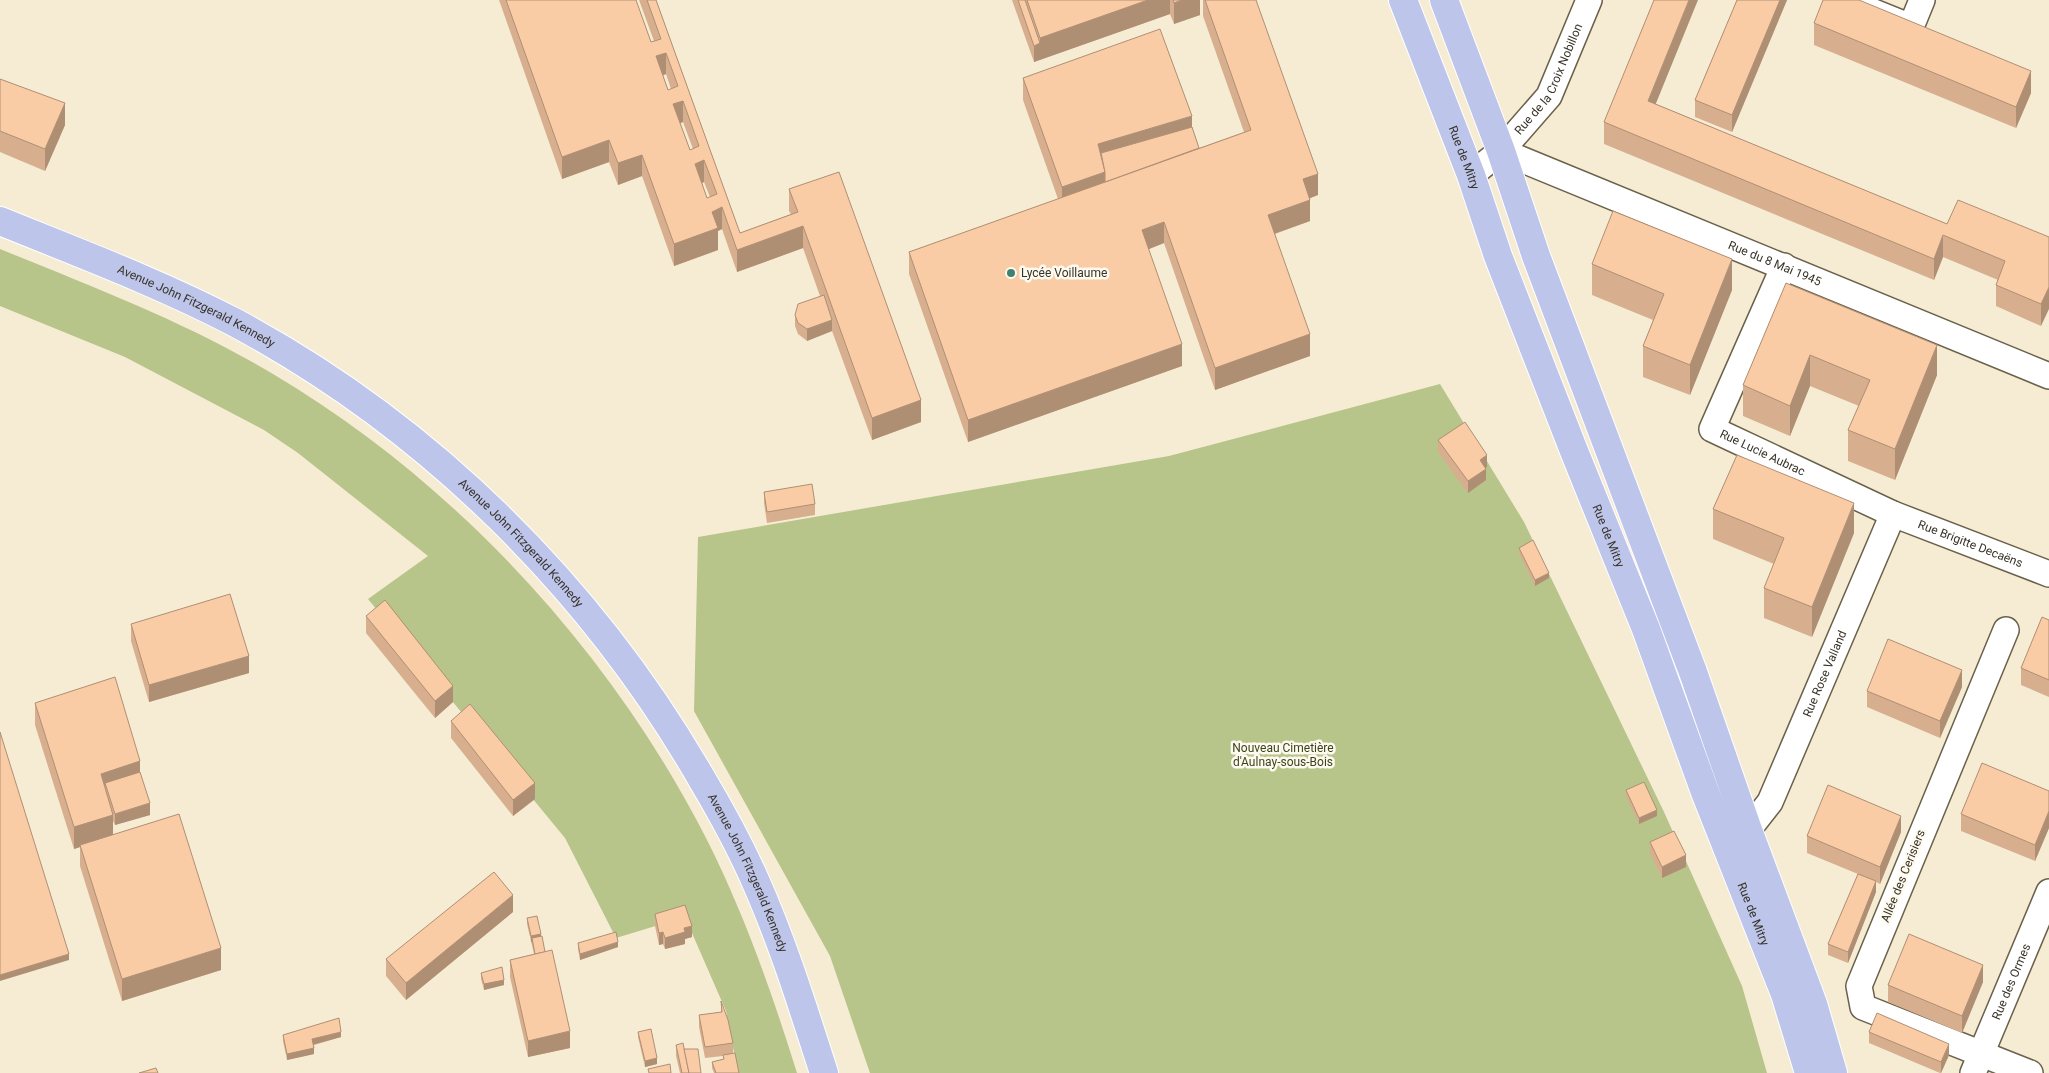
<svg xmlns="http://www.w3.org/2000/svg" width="2049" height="1073" font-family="Roboto,sans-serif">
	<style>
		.green { fill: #b7c48a }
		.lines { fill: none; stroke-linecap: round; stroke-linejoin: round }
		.street-casing { stroke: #6a614b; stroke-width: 28 }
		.primary-casing { stroke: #fff; stroke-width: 30 }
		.street { stroke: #fff; stroke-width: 25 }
		.primary { stroke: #bec5eb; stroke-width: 28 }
		.wall { fill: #d7af8f; fill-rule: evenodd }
		.shaded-wall { fill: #af8f74 }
		.building { fill: #facca6; stroke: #af8f74; fill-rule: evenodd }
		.poi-dot { fill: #408272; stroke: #fefaef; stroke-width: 2 }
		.labels { text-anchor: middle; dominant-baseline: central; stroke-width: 5; stroke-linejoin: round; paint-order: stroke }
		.street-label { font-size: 12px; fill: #373329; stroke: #fefaef }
		.poi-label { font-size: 12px; fill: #373329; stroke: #fefaef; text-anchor: start }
		.park-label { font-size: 12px; fill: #3b431c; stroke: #fefaef }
	</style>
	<rect width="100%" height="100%" fill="#f6ecd3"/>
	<g class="green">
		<path d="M0 249C93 287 186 322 273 374 455 482 610 650 706 838 744 913 772 993 797 1073H738L726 1011 685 917 616 938 565 838 368 599 428 556 298 453 264 430 125 357 0 306Z"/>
		<polygon points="1440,384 1524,522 1664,812 1742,986 1767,1073 870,1073 830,956 694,711 698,537 1169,456"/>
	</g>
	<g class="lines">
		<defs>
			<g id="street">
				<polyline points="1844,0 1911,27 1922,0"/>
				<path id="s1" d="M1501 151 2049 376"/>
				<path id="s2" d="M1471 175 1501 151 1549 96 1589 0"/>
				<path id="s3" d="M1784 266 1712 429 1893 514 2049 574"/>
				<polyline points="2006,630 1859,986 1863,1007 2030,1073"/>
				<path id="s4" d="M1748 830 1770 802 1893 514"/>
				<path id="s5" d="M1973 1073 2049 892"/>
			</g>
			<g id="primary">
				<path id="s6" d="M1403 0 1471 175 1498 256 1574 451 1646 629 1705 792 1785 994 1809 1073"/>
				<polyline points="1444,0 1501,151 1536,256 1693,672 1748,830 1813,1004 1833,1073"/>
				<path id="s7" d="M0 221C79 253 159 283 234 322 430 427 593 589 703 781 722 813 740 846 755 880 783 943 803 1008 824 1073"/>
			</g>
		</defs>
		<use href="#street" class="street-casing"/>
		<use href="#primary" class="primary-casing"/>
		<use href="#street" class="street"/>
		<use href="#primary" class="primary"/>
	</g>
	<g class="wall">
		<path d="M499 0H636L651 42 654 41 639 0H656L740 233 791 214 789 211V189L921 422 872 440 832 331 807 341 798 334 795 326V315L820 296 803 248 737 272 722 229 718 231V250L674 266 642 176 618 185 609 162 562 179ZM666 74 671 89 668 90 663 75ZM683 122 693 149 690 150 680 123ZM704 182 710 197 707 198 702 183Z"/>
		<polygon points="1012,0 1200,0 1200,15 1174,24 1170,14 1034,62"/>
		<polygon points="1203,0 1256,0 1318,195 1309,198 1310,221 1275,234 1310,356 1215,390 1164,243 1148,249 1182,366 968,442 909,274 909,252 1058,199 1023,100 1023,78 1192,127 1199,148 1244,132 1203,16"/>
		<polygon points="1737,0 1787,0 1732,132 1695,117 1695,100"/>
		<polygon points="1814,23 2031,93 2016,128 1814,45"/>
		<polygon points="0,79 65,125 45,171 0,152"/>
		<polygon points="1656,104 1947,224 2049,237 2041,326 1996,306 1996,285 1998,280 1943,257 1934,280 1604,144 1604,122"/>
		<polygon points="1592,264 1732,290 1690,395 1643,377 1643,346 1653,320 1592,295"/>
		<polygon points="1786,283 1937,375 1895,480 1848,461 1848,430 1859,406 1810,386 1790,436 1743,416 1743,385"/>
		<polygon points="1438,440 1487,467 1485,468 1486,480 1468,493 1438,452"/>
		<polygon points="764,492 815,504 815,515 767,523 764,503"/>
		<polygon points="1713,509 1854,533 1812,637 1764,618 1764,588 1774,564 1713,539"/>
		<polygon points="1519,548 1549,578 1535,586 1519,553"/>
		<polygon points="366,616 453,702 435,718 366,633"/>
		<polygon points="2049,620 2049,697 2021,685 2021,668"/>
		<polygon points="131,624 249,673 149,702 131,641"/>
		<polygon points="1962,687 1940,738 1867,707 1867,691"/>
		<polygon points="35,703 140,772 150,815 115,825 113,821 113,834 221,970 122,1001 80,866 80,847 74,849 35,725"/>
		<polygon points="451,721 535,799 513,816 451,738"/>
		<polygon points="1626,790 1657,816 1639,824 1626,796"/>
		<polygon points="2049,791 2049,828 2035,861 1961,831 1961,814"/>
		<polygon points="1901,832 1880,884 1876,882 1876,892 1848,963 1828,955 1828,944 1858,874 1807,853 1807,836"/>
		<polygon points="1650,842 1686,867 1662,878 1650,853"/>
		<polygon points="513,912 406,1000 386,976 386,959"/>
		<polygon points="655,914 692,937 685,939 685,944 665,949 663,944 659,945 655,926"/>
		<polygon points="527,918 541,936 570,1048 528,1057 510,977 510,960 534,954 527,924"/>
		<polygon points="578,943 618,947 580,960 578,949"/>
		<polygon points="481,973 504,985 484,990 481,979"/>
		<polygon points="1983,982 1962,1033 1888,1002 1888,985"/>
		<polygon points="721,1006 733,1043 733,1053 739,1073 714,1073 712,1068 712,1062 723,1059 723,1056 705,1058 699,1027 699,1015 721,1012"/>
		<polygon points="638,1032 657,1064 645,1067 638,1037"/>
		<polygon points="1869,1032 1949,1055 1941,1073 1940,1073 1869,1043"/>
		<polygon points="283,1035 341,1037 314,1045 314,1054 287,1060 283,1041"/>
		<polygon points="676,1045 684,1049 701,1073 680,1073 676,1056"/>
	</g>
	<g class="shaded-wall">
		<polygon points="1148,0 1170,0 1170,14 1034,62 1034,46 1040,43 1040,38"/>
		<polygon points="1182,0 1200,0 1200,15 1174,24 1174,3"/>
		<polygon points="1689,0 1698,0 1648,123 1648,101"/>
		<polygon points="1780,0 1787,0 1732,132 1732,115"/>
		<polygon points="666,53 666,74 656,78 656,56"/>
		<polygon points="2031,71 2031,93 2016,128 2016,107"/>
		<polygon points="683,101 683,122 673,126 673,104"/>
		<polygon points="65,103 65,125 45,171 45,149"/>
		<polygon points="1192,116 1192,138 1101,165 1098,144"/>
		<polygon points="609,140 609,162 562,179 562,157"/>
		<polygon points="642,155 642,176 618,185 618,163"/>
		<polygon points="704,160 704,182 695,186 695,164"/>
		<polygon points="1105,172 1105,193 1062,209 1062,187"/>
		<polygon points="1318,174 1318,195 1303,201 1303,179"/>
		<polygon points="1310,200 1310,221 1268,236 1268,215"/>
		<polygon points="722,207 722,229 718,231 718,250 674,266 674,244 712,212"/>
		<polygon points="1164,222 1164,243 1142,252 1142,230"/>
		<polygon points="803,226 803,248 737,272 737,250"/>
		<polygon points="1943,235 1943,257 1934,280 1934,259"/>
		<polygon points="1732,259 1732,290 1690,395 1690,365"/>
		<polygon points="2049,287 2049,309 2041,326 2041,304"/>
		<polygon points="832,320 832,331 807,341 807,329"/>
		<polygon points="1310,334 1310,356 1215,390 1215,368"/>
		<polygon points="1182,344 1182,366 968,442 968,420"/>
		<polygon points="1937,345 1937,375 1895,480 1895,449"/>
		<polygon points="1810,355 1810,386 1790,436 1790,406"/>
		<polygon points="921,400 921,422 872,440 872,418"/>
		<polygon points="1487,455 1487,467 1480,471 1480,460"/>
		<polygon points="1486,469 1486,480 1468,493 1468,481"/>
		<polygon points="1854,503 1854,533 1812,637 1812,607"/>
		<polygon points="1549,573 1549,578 1535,586 1535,580"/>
		<polygon points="249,656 249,673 149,702 149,685"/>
		<polygon points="1962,670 1962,687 1940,738 1940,721"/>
		<polygon points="453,686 453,702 435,718 435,701"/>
		<polygon points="140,761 140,783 105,783 105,794 101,774"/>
		<polygon points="535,783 535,799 513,816 513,800"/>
		<polygon points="150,803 150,815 115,825 115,814"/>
		<polygon points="1657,810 1657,816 1639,824 1639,818"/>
		<polygon points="2049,811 2049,828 2035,861 2035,845"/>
		<polygon points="113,815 113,836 80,845 80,847 74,849 74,827"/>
		<polygon points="1901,816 1901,832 1880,884 1880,867"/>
		<polygon points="1686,855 1686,867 1662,878 1662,867"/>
		<polygon points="1876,881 1876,892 1848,963 1848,952"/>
		<polygon points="513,895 513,912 406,1000 406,983"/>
		<polygon points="692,926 692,937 685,939 685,944 665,949 665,938 684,928"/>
		<polygon points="663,932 663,944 659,945 659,933"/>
		<polygon points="541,934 541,939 532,938 532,942 531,942 531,936"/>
		<polygon points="618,942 618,947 580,960 580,954"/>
		<polygon points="221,948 221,970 122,1001 122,979"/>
		<polygon points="69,954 69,960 0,981 0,975"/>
		<polygon points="1983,965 1983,982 1962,1033 1962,1016"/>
		<polygon points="504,980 504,985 484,990 484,984"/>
		<polygon points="570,1031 570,1048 528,1057 528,1041"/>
		<polygon points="341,1032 341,1037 312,1045 312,1039"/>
		<polygon points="1949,1044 1949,1055 1941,1073 1941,1062"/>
		<polygon points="314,1048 314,1054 287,1060 287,1054"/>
		<polygon points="657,1058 657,1064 645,1067 645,1061"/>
	</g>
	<g class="building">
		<path d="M506 0H636L651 42 661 39 647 0H656L740 233 798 212 789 189 839 172 921 400 872 418 803 226 737 250 722 207 712 212 718 228 674 244 642 155 618 163 609 140 562 157ZM666 53 678 86 668 90 656 56ZM683 101 699 146 690 150 673 104ZM704 160 717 194 707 198 695 164Z"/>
		<polygon points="1018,0 1025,0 1040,43 1034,46"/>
		<polygon points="1027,0 1148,0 1040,38"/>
		<polygon points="1173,0 1182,0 1174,3"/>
		<polygon points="1205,0 1256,0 1318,174 1303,179 1310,200 1268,215 1310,334 1215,368 1164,222 1142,230 1182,344 968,420 909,252 1251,130"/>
		<polygon points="1654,0 1689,0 1648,101 1947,224 1958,200 2049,237 2049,287 2041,304 1996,285 2005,261 1943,235 1934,259 1604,122"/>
		<polygon points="1737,0 1780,0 1732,115 1695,100"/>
		<polygon points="1823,0 1859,0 2031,71 2016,107 1814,23"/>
		<polygon points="1160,29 1192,116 1098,144 1105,172 1062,187 1023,78"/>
		<polygon points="0,79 65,103 45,149 0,131"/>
		<polygon points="1192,127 1199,148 1105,182 1105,172 1101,153"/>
		<polygon points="1613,211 1732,259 1690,365 1643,346 1664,294 1592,264"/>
		<polygon points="1786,283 1937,345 1895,449 1848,430 1870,380 1810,355 1790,406 1743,385"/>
		<polygon points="824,295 832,320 807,329 798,323 795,315 798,304"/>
		<polygon points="1465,422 1487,455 1480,460 1486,469 1468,481 1438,440"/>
		<polygon points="1737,455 1854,503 1812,607 1764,588 1784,538 1713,509"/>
		<polygon points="812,484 815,504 767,512 764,492"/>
		<polygon points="1533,540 1549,573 1535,580 1519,548"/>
		<polygon points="230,594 249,656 149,685 131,624"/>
		<polygon points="385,600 453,686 435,701 366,616"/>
		<polygon points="2042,617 2049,620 2049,680 2021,668"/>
		<polygon points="1888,639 1962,670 1940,721 1867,691"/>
		<polygon points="115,677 140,761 101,774 113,815 74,827 35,703"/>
		<polygon points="470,704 535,783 513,800 451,721"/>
		<polygon points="0,732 69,954 0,975"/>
		<polygon points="1982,763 2049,791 2049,811 2035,845 1961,814"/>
		<polygon points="140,772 150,803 115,814 105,783"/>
		<polygon points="1644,782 1657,810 1639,818 1626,790"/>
		<polygon points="1828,785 1901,816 1880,867 1807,836"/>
		<polygon points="179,814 221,948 122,979 80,845"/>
		<polygon points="1674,831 1686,855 1662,867 1650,842"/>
		<polygon points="494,872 513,895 406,983 386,959"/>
		<polygon points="1858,874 1876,881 1848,952 1828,944"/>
		<polygon points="685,905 692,926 684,928 685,932 665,938 663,932 659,933 655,914"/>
		<polygon points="537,916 541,934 531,936 527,918"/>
		<polygon points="616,932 618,942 580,954 578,943"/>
		<polygon points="1909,934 1983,965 1962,1016 1888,985"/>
		<polygon points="542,936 545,952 535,954 532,938"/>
		<polygon points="552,950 570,1031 528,1041 510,960"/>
		<polygon points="502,967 504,980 484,984 481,973"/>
		<polygon points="721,1001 728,1020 733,1043 705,1047 699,1015 722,1012"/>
		<polygon points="1877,1013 1949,1044 1941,1062 1869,1032"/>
		<polygon points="339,1018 341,1032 312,1039 314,1048 287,1054 283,1035"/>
		<polygon points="651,1029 657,1058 645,1061 638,1032"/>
		<polygon points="683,1043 689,1073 682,1073 676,1045"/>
		<polygon points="684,1049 698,1049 701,1073 689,1073"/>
		<polygon points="735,1053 739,1073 716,1073 712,1062 724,1059 723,1055"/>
		<polygon points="670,1064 671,1073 649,1073 648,1069"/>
		<polygon points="156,1068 158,1073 139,1073"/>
	</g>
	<circle class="poi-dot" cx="1011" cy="273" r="5"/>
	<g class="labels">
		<g class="street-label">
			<text stroke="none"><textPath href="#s2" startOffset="126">Rue de la Croix Nobillon</textPath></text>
			<text stroke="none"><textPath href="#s6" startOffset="169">Rue de Mitry</textPath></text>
			<text stroke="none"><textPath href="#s1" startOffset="296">Rue du 8 Mai 1945</textPath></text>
			<text stroke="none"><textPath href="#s7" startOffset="214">Avenue John Fitzgerald Kennedy</textPath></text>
			<text stroke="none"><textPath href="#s3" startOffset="234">Rue Lucie Aubrac</textPath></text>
			<text stroke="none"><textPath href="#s6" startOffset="574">Rue de Mitry</textPath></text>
			<text stroke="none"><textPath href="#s7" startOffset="619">Avenue John Fitzgerald Kennedy</textPath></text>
			<text stroke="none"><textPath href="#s3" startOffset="461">Rue Brigitte Decaëns</textPath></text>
			<text stroke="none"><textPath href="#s4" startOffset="175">Rue Rose Valland</textPath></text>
			<text stroke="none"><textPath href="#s7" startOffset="1022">Avenue John Fitzgerald Kennedy</textPath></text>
			<text transform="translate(1903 876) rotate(-68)">Allée des Cerisiers</text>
			<text stroke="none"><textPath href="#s6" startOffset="979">Rue de Mitry</textPath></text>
			<text stroke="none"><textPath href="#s5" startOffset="99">Rue des Ormes</textPath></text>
		</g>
		<g class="poi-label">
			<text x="1021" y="273">Lycée Voillaume</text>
		</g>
		<g class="park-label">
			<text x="1283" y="748">Nouveau Cimetière<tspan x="1283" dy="14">d'Aulnay-sous-Bois</tspan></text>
		</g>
	</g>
</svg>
